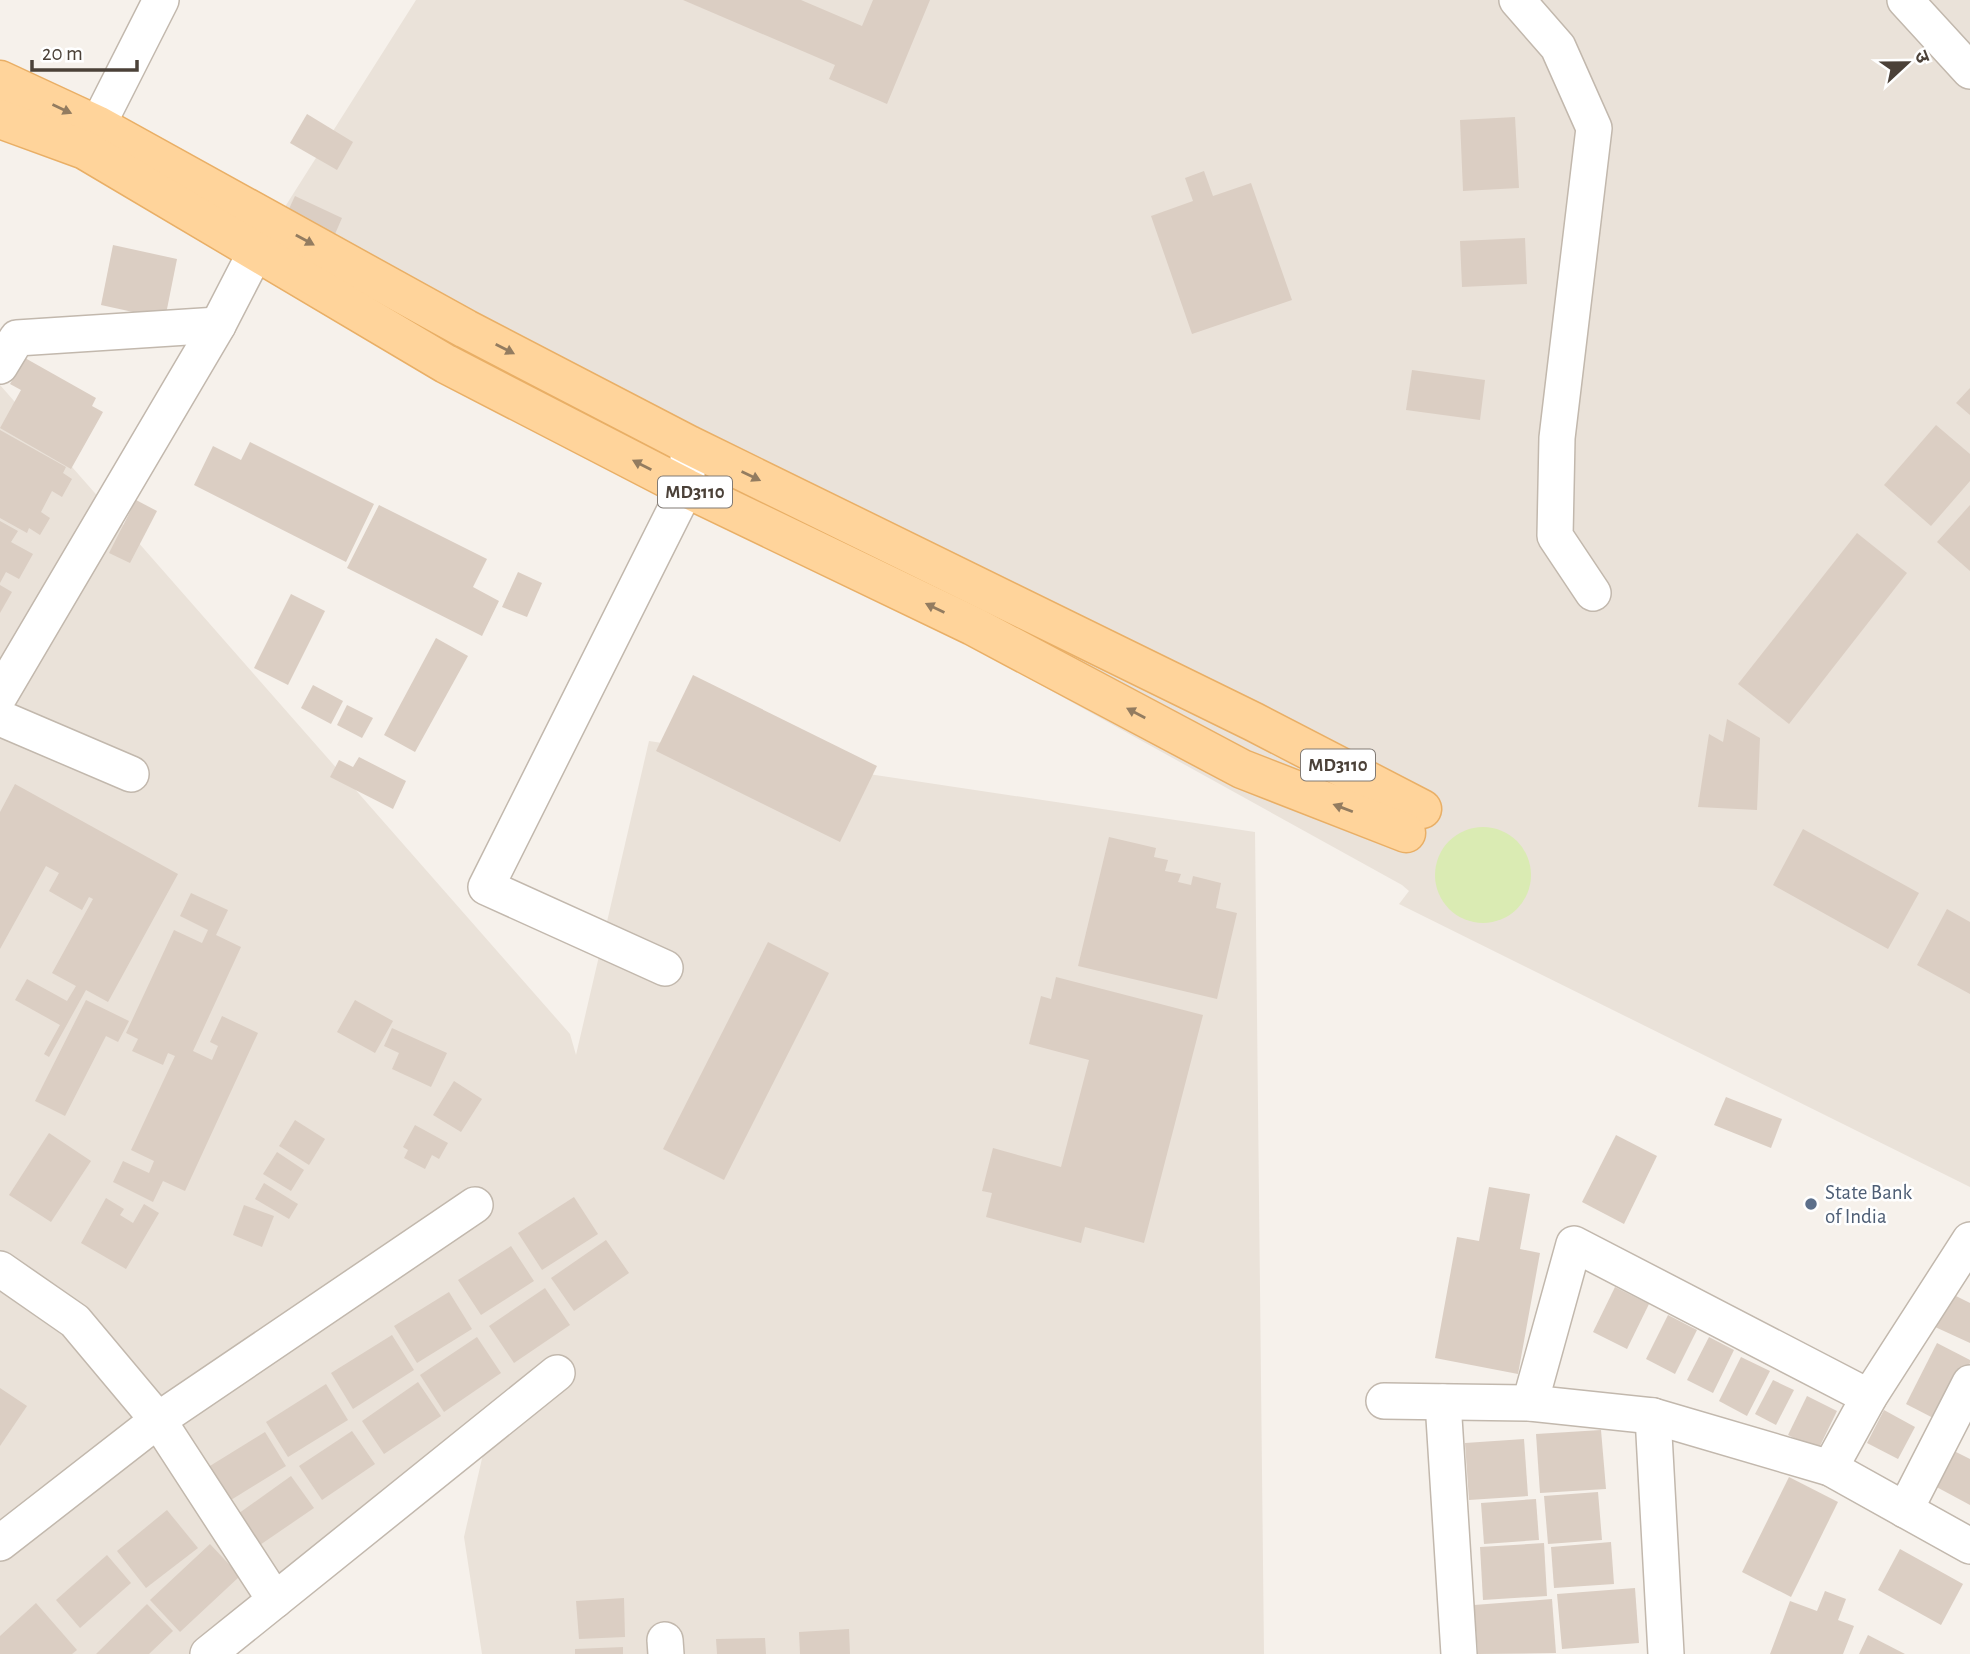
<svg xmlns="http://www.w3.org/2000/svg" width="1970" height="1654" font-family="'Alegreya Sans','Noto Sans Devanagari',sans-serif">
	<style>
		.residential { fill: #eae2d9 }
		.green { fill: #daebb3 }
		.building { fill: #dbcec3 }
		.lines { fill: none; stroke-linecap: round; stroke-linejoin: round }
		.street-casing { stroke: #c2b8ad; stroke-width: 38 }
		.primary-casing { stroke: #e9af66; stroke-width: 41 }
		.street { stroke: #fff; stroke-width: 35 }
		.primary { stroke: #ffd49b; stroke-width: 38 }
		.oneway { fill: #937c60 }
		.service-dot { fill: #5c6f8a; stroke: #fff; stroke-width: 2.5 }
		.labels { text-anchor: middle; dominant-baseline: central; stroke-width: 5; stroke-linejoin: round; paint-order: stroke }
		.shield { fill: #fff; stroke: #817a74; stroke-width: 2 }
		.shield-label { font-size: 19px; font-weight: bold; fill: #4b4138 }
		.service-label { font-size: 21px; fill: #4e5e75; stroke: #fff; text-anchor: start }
	</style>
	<rect width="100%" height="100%" fill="#f6f1eb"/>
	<g class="residential">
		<polygon points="416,0 1970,0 1970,1187 1399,904 1409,891 1402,885 257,251"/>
		<polygon points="0,385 570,1034 576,1055 649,741 1255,832 1264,1654 482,1654 464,1537 486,1441 213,1654 0,1654"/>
	</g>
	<circle class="green" cx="1483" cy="875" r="48"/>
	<g class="building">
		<polygon points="683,0 801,0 862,26 873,0 930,0 887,104 829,79 835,65"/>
		<polygon points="307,114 353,142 337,170 290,143"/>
		<polygon points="1515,117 1519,188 1463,191 1460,120"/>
		<polygon points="1204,171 1213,196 1251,183 1292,300 1192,334 1151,216 1193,201 1185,178"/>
		<polygon points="295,196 342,218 335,234 287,213"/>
		<polygon points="1525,238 1527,284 1462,287 1460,241"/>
		<polygon points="113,245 177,259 165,319 101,305"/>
		<polygon points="25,358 96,398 92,406 103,412 71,469 0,428 21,390 10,384"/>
		<polygon points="1412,370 1485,380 1480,420 1406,410"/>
		<polygon points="1970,388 1970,415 1956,403"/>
		<polygon points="1936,425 1970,454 1970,481 1931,526 1884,485"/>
		<polygon points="0,430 66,467 63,473 72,479 62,497 52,491 41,512 50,518 40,535 29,528 27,533 0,518"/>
		<polygon points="250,442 374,504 346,562 194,485 213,446 241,460"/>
		<polygon points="136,500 157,511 130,563 109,553"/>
		<polygon points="379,505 487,559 473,587 499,601 482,636 347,568"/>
		<polygon points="1970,505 1970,571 1937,542"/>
		<polygon points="0,521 18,531 11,542 33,554 19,579 6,572 0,583"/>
		<polygon points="1857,533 1907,573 1789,724 1738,684"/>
		<polygon points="518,572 542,583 527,617 502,607"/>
		<polygon points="0,585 12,592 0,613"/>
		<polygon points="291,594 325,611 288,685 254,668"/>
		<polygon points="436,638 468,656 415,752 384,735"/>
		<polygon points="693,675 877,766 840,842 656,751"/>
		<polygon points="313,685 343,701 331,724 301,708"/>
		<polygon points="347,705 373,718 362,738 337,725"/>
		<polygon points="1727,719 1760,738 1757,810 1698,807 1709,734 1723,742"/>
		<polygon points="359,757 406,781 393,809 330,777 339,760 353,767"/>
		<polygon points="15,784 178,874 108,1002 86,990 49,1057 44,1054 60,1025 15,1000 27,979 67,1001 76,986 52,973 93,899 89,897 82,910 49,891 59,873 46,866 0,949 0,812"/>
		<polygon points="1803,829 1919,893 1888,949 1773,885"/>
		<polygon points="1109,837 1156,848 1154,857 1168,860 1165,871 1181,874 1178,882 1191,885 1193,876 1221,883 1216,908 1237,913 1217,999 1078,966"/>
		<polygon points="191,893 228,910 216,935 241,947 193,1051 212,1060 218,1046 210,1042 222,1016 258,1033 185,1191 163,1181 153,1202 113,1182 123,1161 149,1173 154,1161 131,1150 175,1056 168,1053 163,1065 132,1051 138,1039 126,1033 174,930 202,943 208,930 180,916"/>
		<polygon points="1947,909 1970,922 1970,994 1917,965"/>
		<polygon points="768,942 829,973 724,1180 663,1149"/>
		<polygon points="1056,977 1203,1015 1144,1243 1085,1227 1081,1243 986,1217 992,1193 982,1191 993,1148 1061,1167 1089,1060 1029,1044 1041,996 1051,999"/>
		<polygon points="86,1000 129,1021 118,1042 106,1036 65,1116 35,1101"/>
		<polygon points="355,1000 393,1021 375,1053 337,1032"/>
		<polygon points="392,1028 447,1053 431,1087 392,1069 399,1053 384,1046"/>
		<polygon points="454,1081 482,1099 461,1132 433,1115"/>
		<polygon points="1726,1097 1782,1119 1771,1148 1714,1125"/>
		<polygon points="295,1120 325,1139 309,1165 279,1146"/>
		<polygon points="415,1125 448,1143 439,1159 432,1155 425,1169 404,1158 408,1150 403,1147"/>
		<polygon points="49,1133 91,1161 51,1222 9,1195"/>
		<polygon points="1616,1135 1657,1156 1624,1224 1582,1202"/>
		<polygon points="277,1152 304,1170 291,1191 263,1174"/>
		<polygon points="264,1183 298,1204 289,1219 255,1199"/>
		<polygon points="1489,1187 1530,1194 1520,1249 1540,1253 1518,1374 1435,1358 1457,1237 1479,1241"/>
		<polygon points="574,1197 598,1234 542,1270 518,1233"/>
		<polygon points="106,1198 124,1209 120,1215 133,1223 144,1204 159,1213 126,1269 81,1243"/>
		<polygon points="244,1205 274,1216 262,1247 233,1235"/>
		<polygon points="606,1240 629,1273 574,1311 551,1278"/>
		<polygon points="511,1246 534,1281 481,1315 458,1280"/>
		<polygon points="1615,1287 1649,1304 1627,1349 1593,1332"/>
		<polygon points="545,1288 570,1325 514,1363 489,1326"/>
		<polygon points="449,1292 472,1329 417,1363 394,1326"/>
		<polygon points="1948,1292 1970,1303 1970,1343 1933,1326"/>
		<polygon points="1668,1315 1697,1330 1675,1374 1646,1359"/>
		<polygon points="392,1335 414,1370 353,1409 331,1373"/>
		<polygon points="477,1337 501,1373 444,1412 420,1375"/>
		<polygon points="1709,1337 1734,1350 1713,1393 1687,1380"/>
		<polygon points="1937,1343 1970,1360 1970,1363 1941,1422 1906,1404"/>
		<polygon points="1741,1357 1770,1371 1747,1416 1719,1401"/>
		<polygon points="1773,1380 1794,1390 1776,1425 1755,1414"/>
		<polygon points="418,1382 441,1416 384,1454 362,1421"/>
		<polygon points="326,1384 348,1420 288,1457 266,1422"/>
		<polygon points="0,1388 27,1406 0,1446"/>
		<polygon points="1807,1396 1837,1411 1818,1450 1788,1435"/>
		<polygon points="1884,1410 1915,1427 1898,1459 1867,1443"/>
		<polygon points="1601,1430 1606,1489 1540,1493 1536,1434"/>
		<polygon points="352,1431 375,1464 322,1500 299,1466"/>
		<polygon points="265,1432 286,1466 226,1503 205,1469"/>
		<polygon points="1524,1439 1528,1496 1469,1500 1465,1443"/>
		<polygon points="1950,1449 1970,1459 1970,1505 1931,1484"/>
		<polygon points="291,1476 314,1508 257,1547 235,1516"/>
		<polygon points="1789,1477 1838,1502 1791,1597 1742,1572"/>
		<polygon points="1598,1492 1602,1540 1548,1544 1544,1496"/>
		<polygon points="1536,1499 1539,1540 1484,1544 1481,1503"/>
		<polygon points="167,1510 198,1548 146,1588 117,1551"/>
		<polygon points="1611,1542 1614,1584 1554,1588 1551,1547"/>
		<polygon points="1544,1543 1547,1596 1483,1600 1480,1547"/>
		<polygon points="210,1544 240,1576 180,1632 150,1600"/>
		<polygon points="1900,1549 1963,1584 1941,1625 1878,1590"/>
		<polygon points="107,1555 131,1583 80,1628 56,1600"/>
		<polygon points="1635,1588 1639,1643 1562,1649 1557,1594"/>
		<polygon points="1825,1591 1846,1599 1838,1620 1854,1626 1843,1654 1770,1654 1790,1601 1817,1611"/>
		<polygon points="624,1598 625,1637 579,1639 576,1601"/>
		<polygon points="1552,1599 1556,1653 1478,1654 1474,1605"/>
		<polygon points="36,1603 77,1650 72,1654 0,1654 0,1636"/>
		<polygon points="147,1604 173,1631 149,1654 96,1654"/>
		<polygon points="849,1629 850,1654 800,1654 799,1632"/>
		<polygon points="1868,1635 1905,1654 1859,1654"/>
		<polygon points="765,1638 766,1654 717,1654 716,1639"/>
		<polygon points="623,1647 623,1654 575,1654 575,1649"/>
	</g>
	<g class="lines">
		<defs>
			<g id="street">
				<polyline points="1517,0 1558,47 1594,128 1557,438 1555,536 1593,593"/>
				<polyline points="1905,0 1970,71"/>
				<polyline points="85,150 161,0"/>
				<polyline points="0,366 17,338 218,325"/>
				<polyline points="0,695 218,325 268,228"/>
				<polyline points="0,718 131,774"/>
				<polyline points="665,968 486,887 686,488 689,445"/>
				<polyline points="0,1269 75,1321 158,1420 275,1600"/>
				<polyline points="1384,1401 1530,1403 1653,1416 1830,1468 1970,1546"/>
				<polyline points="1443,1402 1459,1654"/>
				<polyline points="1530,1403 1574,1244 1869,1397"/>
				<polyline points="1653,1416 1666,1654"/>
				<polyline points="1830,1468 1869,1397 1970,1240"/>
				<polyline points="1905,1510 1970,1383"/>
				<polyline points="0,1543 158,1420 475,1205"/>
				<polyline points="665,1640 666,1654"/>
				<polyline points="208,1654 557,1373"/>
			</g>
			<g id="primary">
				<polyline points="0,80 97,125 466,329 689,445 1254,722 1422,809"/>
				<polyline points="0,119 85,150 446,364 686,488 973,626 1242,769 1406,833"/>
			</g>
		</defs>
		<use href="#street" class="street-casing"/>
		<use href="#primary" class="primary-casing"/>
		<use href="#street" class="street"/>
		<use href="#primary" class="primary"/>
	</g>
	<defs><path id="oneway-solid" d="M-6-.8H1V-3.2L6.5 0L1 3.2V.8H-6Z" transform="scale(1.75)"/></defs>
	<g class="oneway">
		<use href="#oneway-solid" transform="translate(62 109) rotate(25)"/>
		<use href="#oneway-solid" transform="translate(305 240) rotate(29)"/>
		<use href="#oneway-solid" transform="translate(505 349) rotate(27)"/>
		<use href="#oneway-solid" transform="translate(642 465) rotate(-153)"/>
		<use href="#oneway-solid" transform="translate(751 476) rotate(26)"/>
		<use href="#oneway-solid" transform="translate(935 608) rotate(-154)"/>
		<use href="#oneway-solid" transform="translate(1136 713) rotate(-152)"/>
		<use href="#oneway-solid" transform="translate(1343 808) rotate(-159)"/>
	</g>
	<circle class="service-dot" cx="1811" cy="1204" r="7"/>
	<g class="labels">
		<g class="shield">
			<rect x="658" y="476.5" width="74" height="31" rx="5"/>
			<rect x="1301" y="749.5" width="74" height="31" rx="5"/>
		</g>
		<g class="shield-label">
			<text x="695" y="492">MD3110</text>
			<text x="1338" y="765">MD3110</text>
		</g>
		<g class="service-label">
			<text x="1825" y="1192">State Bank<tspan x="1825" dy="24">of India</tspan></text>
		</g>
	</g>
	<g transform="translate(1907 63) rotate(68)" stroke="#ffffff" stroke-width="5" paint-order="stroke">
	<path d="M0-5L12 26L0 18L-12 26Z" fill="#4b4138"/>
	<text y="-10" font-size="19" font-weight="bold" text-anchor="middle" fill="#4b4138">उ</text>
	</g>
	<path d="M32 60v10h105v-10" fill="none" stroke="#4b4138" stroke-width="3.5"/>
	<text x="42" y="60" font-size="21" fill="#4b4138" stroke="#ffffff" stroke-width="5" paint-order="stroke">20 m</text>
</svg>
